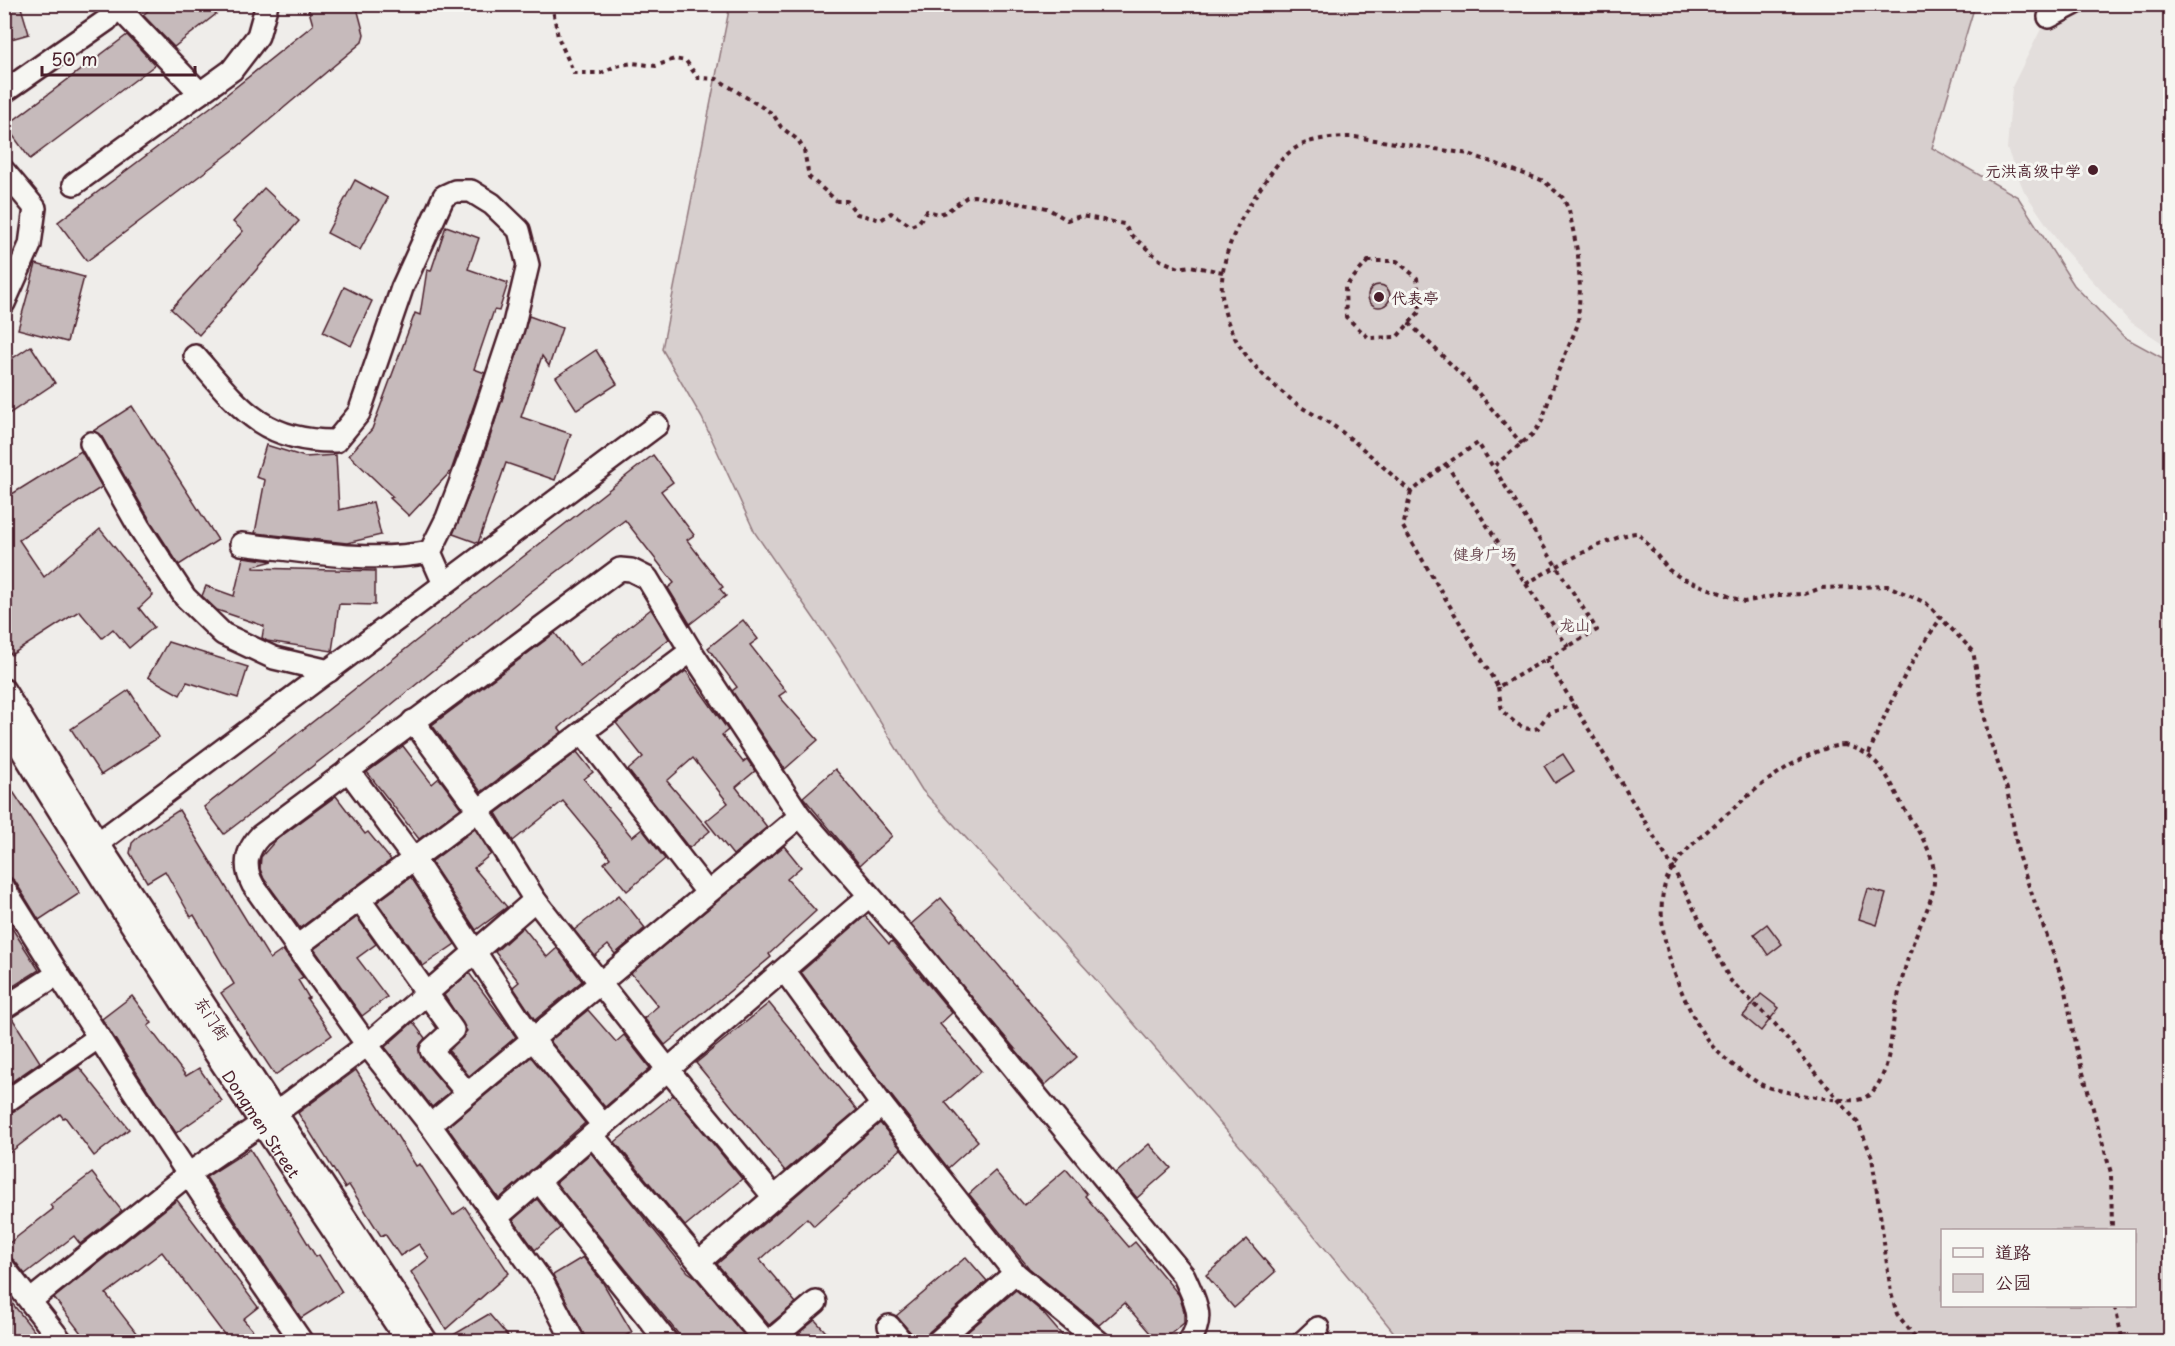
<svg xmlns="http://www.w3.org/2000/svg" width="2175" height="1346" font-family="'Playpen Sans','LXGW WenKai TC',sans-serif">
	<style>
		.built { fill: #e3dedc }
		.green { fill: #d7cfce; stroke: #90777c; stroke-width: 1.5; fill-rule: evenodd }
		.building { fill: #c6babb; stroke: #4a1f2b; stroke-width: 1.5 }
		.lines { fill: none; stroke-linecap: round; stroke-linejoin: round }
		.minor-casing { stroke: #4a1f2b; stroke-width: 26 }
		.path { stroke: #4a1f2b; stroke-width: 4; stroke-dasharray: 4.5 4.5; stroke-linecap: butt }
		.minor { stroke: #f6f6f2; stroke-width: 21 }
		.poi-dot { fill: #4a1f2b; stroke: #f6f6f2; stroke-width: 2 }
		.labels { text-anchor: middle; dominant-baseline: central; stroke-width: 6; stroke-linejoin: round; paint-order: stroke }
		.poi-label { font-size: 16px; fill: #4a1f2b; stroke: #f6f6f2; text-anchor: end }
		.park-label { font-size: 16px; fill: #6d4b54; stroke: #f6f6f2 }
		.street-label { font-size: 16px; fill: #4a1f2b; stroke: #f6f6f2 }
	</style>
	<rect width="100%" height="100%" fill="#efedea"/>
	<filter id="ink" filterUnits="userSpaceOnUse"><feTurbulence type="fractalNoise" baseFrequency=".0167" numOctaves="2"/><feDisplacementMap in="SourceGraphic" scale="12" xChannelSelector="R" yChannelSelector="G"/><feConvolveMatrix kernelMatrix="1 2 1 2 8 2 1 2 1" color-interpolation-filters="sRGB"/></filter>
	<g filter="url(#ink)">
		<polygon class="built" points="2053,5 2170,5 2170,348 2129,321 2061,246 2024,191 2007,149 2012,87"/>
		<path class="green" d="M730 5H1975L1932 148 2018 197 2074 285 2124 337 2170 362V1341H1401L1258 1167 1090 973 922 790 839 655 755 533 702 418 662 349ZM1942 1230H2134V1306H1942Z"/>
		<g class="building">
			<polygon points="4,4 20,4 29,34 4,41"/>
			<polygon points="156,4 229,4 174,47 143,15"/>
			<polygon points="307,4 356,4 364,34 362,42 235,149 87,261 58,222 216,103 313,25"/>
			<polygon points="127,35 155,65 30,159 6,126"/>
			<polygon points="355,180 388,198 360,250 327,233"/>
			<polygon points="264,188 299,221 199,335 171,309 243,231 233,222"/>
			<polygon points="446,226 479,238 468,269 508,283 499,311 494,310 474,369 485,373 451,471 409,516 390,498 393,497 349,455 372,429 415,313 420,315 427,270 431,271"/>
			<polygon points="36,264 84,277 67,342 18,329"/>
			<circle cx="1379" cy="296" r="11"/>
			<polygon points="344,287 372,301 351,346 323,332"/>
			<polygon points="529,316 562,328 549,366 542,356 521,417 571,434 555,480 506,463 478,543 453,534 482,462"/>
			<polygon points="31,346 55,383 4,417 4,364"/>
			<polygon points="596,350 617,384 577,410 556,377"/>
			<polygon points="132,406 218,540 179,565 150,520 102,437 93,431"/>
			<polygon points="266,445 305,457 336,455 339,510 373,502 381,535 347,543 255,533 265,480 256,477"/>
			<polygon points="81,451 102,487 19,540 44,577 100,529 153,595 139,608 154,627 129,648 113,629 102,638 79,611 11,655 4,645 4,499"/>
			<polygon points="653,455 673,482 661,491 694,535 687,540 723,587 720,589 726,596 690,624 668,588 674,583 625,520 529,593 370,722 224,834 204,807"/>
			<polygon points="243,557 273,561 254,566 254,568 375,571 375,605 339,604 332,651 267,641 262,638 264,626 217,610 202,596 206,586 234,596"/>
			<polygon points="651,609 669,639 568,720 559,728 562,732 481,792 432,725 555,633 580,666"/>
			<polygon points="743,620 758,639 750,645 786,691 779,696 818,740 785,769 732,691 737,687 708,648"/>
			<polygon points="168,642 248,667 238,698 187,682 180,695 148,677"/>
			<polygon points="686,671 728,730 722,735 743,762 747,759 755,771 736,787 767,827 733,855 706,821 728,803 693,758 667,781 710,831 689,848 628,770 643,757 616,723"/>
			<polygon points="129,690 159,737 101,775 71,729"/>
			<polygon points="403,746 432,784 439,778 461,808 419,839 367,772"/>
			<polygon points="577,752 593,772 584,779 632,837 642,829 665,859 627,891 604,863 610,858 563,801 513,841 496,813"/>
			<polygon points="1563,754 1574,771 1555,783 1544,766"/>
			<polygon points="835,769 892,836 860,865 803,797"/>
			<polygon points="4,778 80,893 39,920 15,881 4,874"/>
			<polygon points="336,796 365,834 368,832 391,860 300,928 264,879 260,869 261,857 276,840"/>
			<polygon points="179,810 270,959 283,950 303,977 298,980 309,998 307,999 332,1035 275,1075 221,993 234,984 194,915 191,917 165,871 147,882 130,853 132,843 140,835"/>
			<polygon points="475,829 491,854 474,868 507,907 476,930 431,862"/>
			<polygon points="784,846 801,867 787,879 816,911 769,954 771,957 665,1045 644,1018 658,1006 631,973"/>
			<polygon points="411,877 455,944 423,966 377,902"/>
			<polygon points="1868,889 1886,894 1877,925 1859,919"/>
			<polygon points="619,895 645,928 615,954 608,945 595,956 574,930"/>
			<polygon points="941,898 1077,1057 1045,1085 911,924"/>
			<polygon points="4,916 39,970 4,992"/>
			<polygon points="865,916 889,944 892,941 952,1013 940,1024 981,1071 945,1102 978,1141 948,1168 890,1094 801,972"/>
			<polygon points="357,917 376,944 357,958 387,997 362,1016 314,949"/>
			<polygon points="1767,924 1782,944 1768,955 1754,934"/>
			<polygon points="523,927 547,957 557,948 582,981 535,1020 513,987 519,982 495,952"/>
			<polygon points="469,973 516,1037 469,1076 449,1051 467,1031 444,995"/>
			<polygon points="1761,994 1779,1008 1761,1031 1743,1016"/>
			<polygon points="132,996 152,1023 148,1026 186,1076 199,1068 222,1101 176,1133 102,1019"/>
			<polygon points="769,1003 857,1110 785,1171 696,1063"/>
			<polygon points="588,1010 616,1042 624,1035 650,1068 605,1107 550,1041"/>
			<polygon points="12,1018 40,1062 4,1087 4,1021"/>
			<polygon points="413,1022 425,1038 419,1047 421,1058 450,1092 432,1107 385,1047"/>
			<polygon points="531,1057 585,1123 499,1199 447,1127"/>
			<polygon points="79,1067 129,1129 94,1156 65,1117 63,1118 60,1114 4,1157 4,1116"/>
			<polygon points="356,1070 416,1166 420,1164 453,1215 465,1207 509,1273 446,1329 411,1272 429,1258 419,1244 400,1256 385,1234 381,1236 349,1185 345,1188 298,1113"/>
			<polygon points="673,1095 742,1179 685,1226 615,1142"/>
			<polygon points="880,1123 901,1149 814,1226 807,1218 760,1260 796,1303 769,1325 717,1264"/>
			<polygon points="1149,1144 1171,1168 1137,1198 1116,1173"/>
			<polygon points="250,1149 316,1257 319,1255 342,1292 301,1318 206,1177"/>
			<polygon points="591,1153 688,1272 694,1276 749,1341 684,1341 556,1183"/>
			<polygon points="1066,1169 1087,1194 1085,1196 1129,1247 1135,1242 1179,1295 1184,1311 1184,1323 1162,1341 1157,1341 1124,1303 1099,1325 1029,1268 969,1194 995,1171 1024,1205"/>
			<polygon points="92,1173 122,1211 80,1244 74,1236 25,1274 14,1260 4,1256 4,1247 53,1209 50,1205"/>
			<polygon points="537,1199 560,1228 535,1250 513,1220"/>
			<polygon points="177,1200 258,1307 243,1319 262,1341 229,1341 162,1252 106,1294 137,1334 127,1341 87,1341 54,1298"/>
			<polygon points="1247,1239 1275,1272 1234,1308 1206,1275"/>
			<polygon points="583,1257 603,1283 632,1332 617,1341 587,1341 553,1275"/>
			<polygon points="966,1257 987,1281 929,1332 925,1341 915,1341 912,1334 896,1316"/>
			<polygon points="1016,1290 1042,1312 1067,1341 957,1341"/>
			<polygon points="4,1293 42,1341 4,1341"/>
			<polygon points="489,1314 512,1341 443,1341"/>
			<polygon points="815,1320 834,1341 789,1341"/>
		</g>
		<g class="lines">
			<defs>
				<g id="minor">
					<polyline points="117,6 200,93"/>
					<polyline points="2049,17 2074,4"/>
					<polyline points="4,92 107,20 118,4"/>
					<polyline points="4,171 35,208 30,245 4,303"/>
					<polyline points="74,184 232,70 258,36 267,4"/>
					<path d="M195 356C239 407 262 442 336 441L359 413 402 288 444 196 455 191H471L492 204 519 230 528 265 513 328 470 457 447 518 430 552 444 584"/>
					<polyline points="91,443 139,527 185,597 223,634 274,658 329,671"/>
					<path d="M241 544C304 551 368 564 430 552"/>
					<polyline points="4,690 98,843 427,1342"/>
					<path id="s1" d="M4 721C132 932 270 1137 408 1342"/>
					<polyline points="413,721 479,811 535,900 669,1071 774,1197"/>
					<polyline points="583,733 707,892"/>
					<polyline points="348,770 414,859 533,1040 603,1125"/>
					<polyline points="98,843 657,425"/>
					<path d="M4 888C100 1042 199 1193 302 1342"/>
					<polyline points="360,900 453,1030 431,1050 467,1093"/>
					<polyline points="296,947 691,651"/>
					<polyline points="784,970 882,1105 1015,1273 1099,1342"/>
					<polyline points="4,1008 58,974"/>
					<polyline points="4,1103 99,1037"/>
					<polyline points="430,1125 800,816"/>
					<polyline points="592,1135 766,1342"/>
					<polyline points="538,1180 667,1342"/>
					<polyline points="496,1218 869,896"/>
					<polyline points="699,1262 882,1105"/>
					<polyline points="4,1268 62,1342"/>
					<polyline points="30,1301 187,1175 261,1124 367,1045 535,900"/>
					<polyline points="889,1326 902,1342"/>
					<path d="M574 1342 543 1283 430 1125 367 1045 253 885C243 866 246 851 260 836L620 569 631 570 647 578 691 651 800 816 919 952 1184 1276C1195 1301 1206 1317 1189 1342"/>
					<polyline points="769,1342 816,1302"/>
					<polyline points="937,1342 1015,1273"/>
					<polyline points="1303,1342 1318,1328"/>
				</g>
			</defs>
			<use href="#minor" class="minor-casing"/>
			<g class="path">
				<polyline points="552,4 558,37 574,73 601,73 616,66 633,63 656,66 674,59 686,61 698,78 717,79 773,114 781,127 798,140 804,150 809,177 837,201 847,201 857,214 881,220 891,213 911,226 918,223 927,211 939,214 946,212 967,197 974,196 1047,208 1067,220 1081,216 1124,224 1131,235 1160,260 1179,268 1190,266 1223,272"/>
				<path d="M1355 137 1469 154 1544 181 1563 198 1569 210 1578 255 1580 288 1578 324 1557 374 1542 421 1534 433 1493 467 1478 443 1446 464 1411 492C1386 470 1362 446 1335 427 1322 417 1306 412 1293 401 1216 341 1199 282 1254 198 1285 150 1294 137 1355 137Z"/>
				<polygon points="1368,261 1397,261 1417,278 1420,311 1397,337 1369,338 1346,317 1345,287"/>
				<polyline points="1409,323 1467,380 1522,444"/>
				<polyline points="1446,464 1568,647"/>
				<polyline points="1411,492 1403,527 1498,687 1597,630 1493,467"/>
				<path d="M1526 584C1547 571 1615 533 1638 533L1669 570 1681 578 1744 602 1779 595 1805 594 1821 588 1888 586 1926 603 1973 651 1988 735 2007 789 2019 858 2066 990 2075 1044 2111 1173 2112 1230"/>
				<polyline points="1546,659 1673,868 1730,980 1775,1024 1858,1123 1872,1157 1891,1293 1897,1314 1919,1342"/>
				<path d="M1498 687 1502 711C1512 720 1524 733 1538 728L1549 713 1574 705"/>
				<path d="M1844 745C1874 751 1888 775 1900 801 1910 821 1926 838 1932 861 1941 894 1920 919 1911 949 1905 966 1901 984 1897 1001 1890 1029 1893 1068 1873 1091 1869 1096 1863 1099 1857 1100 1839 1102 1775 1092 1760 1084 1740 1071 1714 1053 1702 1032 1679 993 1644 912 1672 869 1689 843 1719 822 1742 801 1767 779 1811 747 1844 745Z"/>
				<path d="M1869 754C1887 706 1911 660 1941 618"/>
				<polyline points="2115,1306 2123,1342"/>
			</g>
			<use href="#minor" class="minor"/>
		</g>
	</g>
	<g class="poi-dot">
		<circle cx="2093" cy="170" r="6"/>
		<circle cx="1379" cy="297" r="6"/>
	</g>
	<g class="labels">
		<g class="poi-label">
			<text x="2081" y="170">元洪高级中学</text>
			<text x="1391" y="297" text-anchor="start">代表亭</text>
		</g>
		<g class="park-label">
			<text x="1485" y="553">健身广场</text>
			<text x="1575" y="624">龙山</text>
		</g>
		<g class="street-label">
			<text transform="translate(213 1018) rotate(57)">东门街</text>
			<text stroke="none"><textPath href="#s1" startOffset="478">Dongmen Street</textPath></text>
		</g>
	</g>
	<rect width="2175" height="1346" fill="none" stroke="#f6f6f2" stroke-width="24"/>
	<rect x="12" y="12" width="2151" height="1322" fill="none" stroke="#4a1f2b" stroke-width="2" filter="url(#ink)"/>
	<rect x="1941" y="1229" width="195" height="78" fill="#f6f6f2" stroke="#b1a0a2" stroke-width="1.5"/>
	<rect x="1953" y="1248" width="30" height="9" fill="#f6f6f2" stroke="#b1a0a2" stroke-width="1.5"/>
	<text x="1995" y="1259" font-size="18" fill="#4a1f2b">道路</text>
	<rect x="1953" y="1274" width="30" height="18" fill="#d7cfce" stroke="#b1a0a2" stroke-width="1.5"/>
	<text x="1995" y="1289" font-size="18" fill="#4a1f2b">公园</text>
	<path d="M42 66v9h153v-9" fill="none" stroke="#4a1f2b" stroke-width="3"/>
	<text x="51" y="66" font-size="18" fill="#4a1f2b" stroke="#f6f6f2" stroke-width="4.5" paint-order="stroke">50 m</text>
</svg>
